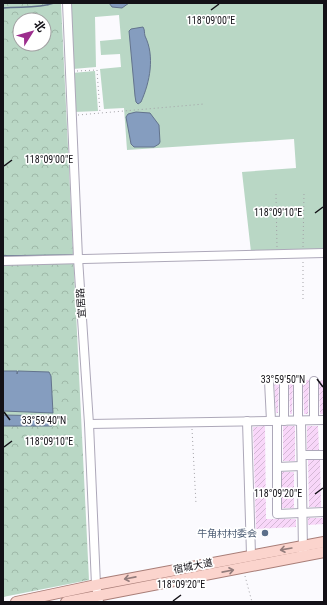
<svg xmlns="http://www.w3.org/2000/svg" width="327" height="605" font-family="'Roboto Condensed','Noto Sans SC',sans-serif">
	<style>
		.park { fill: url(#park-crowns); fill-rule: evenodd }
		.garden { fill: #b9d7c5 }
		.water { fill: #859dbf; stroke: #63738d }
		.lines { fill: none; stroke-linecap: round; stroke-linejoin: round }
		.stream { stroke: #63738d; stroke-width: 1.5 }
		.building { fill: url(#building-hatch) }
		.minor-casing { stroke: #ada8b9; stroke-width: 10 }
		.major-casing { stroke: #a87d77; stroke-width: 12 }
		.path { stroke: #a3a2a7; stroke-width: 1; stroke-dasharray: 1 3; stroke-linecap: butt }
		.minor { stroke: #fff; stroke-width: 8 }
		.major { stroke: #fbd4cd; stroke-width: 10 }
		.oneway { stroke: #937c7b }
		.ticks { fill: none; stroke: #131117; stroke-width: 1.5 }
		.service-dot { fill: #5c6f8a; stroke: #fff; stroke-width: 1.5 }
		.labels { text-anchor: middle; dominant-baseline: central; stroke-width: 3.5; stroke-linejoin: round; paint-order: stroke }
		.street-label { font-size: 10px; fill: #131117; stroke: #fff }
		.service-label { font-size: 10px; fill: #4e5e75; stroke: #fff; text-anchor: end }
		.ticks-label { font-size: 10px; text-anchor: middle; fill: #131117; stroke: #fff; stroke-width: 3.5; stroke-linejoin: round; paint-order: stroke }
	</style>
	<defs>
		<pattern id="park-crowns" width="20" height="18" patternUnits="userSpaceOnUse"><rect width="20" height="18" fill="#b9d7c5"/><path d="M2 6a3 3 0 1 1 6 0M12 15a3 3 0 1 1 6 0" fill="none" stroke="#9eb8a8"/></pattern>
		<pattern id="building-hatch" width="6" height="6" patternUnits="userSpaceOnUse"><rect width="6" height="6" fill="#f8d7f9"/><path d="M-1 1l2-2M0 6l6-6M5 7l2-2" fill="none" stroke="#d4b8d5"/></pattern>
	</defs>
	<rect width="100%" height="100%" fill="#fbfafe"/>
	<path class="park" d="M3 3H61L89 580 3 597ZM20 20H44V44H20Z"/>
	<g class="garden">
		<polygon points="69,3 324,3 324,250 251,252 242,172 296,168 294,139 127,150 124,108 104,109 100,69 121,67 120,54 101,55 100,41 121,39 119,15 95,17 96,67 73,69"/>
		<polygon points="95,71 98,111 74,112 72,73"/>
	</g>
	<g class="water">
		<polygon points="109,3 129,3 122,8 112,7"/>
		<path d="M143 27C145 30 144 32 145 36 155 56 150 82 141 102L138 104 136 102 135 96 129 31 131 29Z"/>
		<polygon points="136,112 150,113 159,125 160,142 159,144 154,147 134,147 131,144 126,117 128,114"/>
		<polygon points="3,371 17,371 17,374 18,371 49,372 51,376 53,413 3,411"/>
		<polygon points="3,415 52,416 52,426 3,426"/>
	</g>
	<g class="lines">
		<g class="stream">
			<path d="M3 8C21 6 36 9 54 3"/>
			<polyline points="3,256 72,255"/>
		</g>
	</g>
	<g class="building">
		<polygon points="274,380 279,380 278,413 276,413"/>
		<polygon points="293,380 292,414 290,414 289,381"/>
		<polygon points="303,380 309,380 308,414 304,414"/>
		<polygon points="324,380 324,414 320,414 319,381"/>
		<polygon points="265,426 266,519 296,519 296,527 256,529 253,427"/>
		<rect x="283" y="426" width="12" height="35"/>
		<polygon points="307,426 318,426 319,450 307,450"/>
		<polygon points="308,460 320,460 321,507 309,507"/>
		<rect x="282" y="472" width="12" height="36"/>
		<polygon points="308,518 324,518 324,524 308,525"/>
	</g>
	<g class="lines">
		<defs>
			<g id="minor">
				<polyline points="67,3 78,258 89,424 96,585 99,602"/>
				<polyline points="3,261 324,253"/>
				<polyline points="269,381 271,421"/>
				<polyline points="284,381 284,421"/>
				<polyline points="298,381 298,421"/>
				<polyline points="314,381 314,420"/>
				<polyline points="247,421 251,555"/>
				<polyline points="277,421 277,514 324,512"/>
				<polyline points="301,421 303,552"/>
				<polyline points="89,424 324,420"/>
				<polyline points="302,455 324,455"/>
				<polyline points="277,467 301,466"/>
			</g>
			<g id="major">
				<polyline points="16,602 96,585 324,542"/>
				<polyline points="66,602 324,552"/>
			</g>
		</defs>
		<use href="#minor" class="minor-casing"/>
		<use href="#major" class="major-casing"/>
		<g class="path">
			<polyline points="77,71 97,70 100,113"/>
			<polyline points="78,115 204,104"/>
			<polyline points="276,194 277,248"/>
			<polyline points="303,247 304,193"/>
			<polyline points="303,299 303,260"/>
			<polyline points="192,429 196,504"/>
			<polyline points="245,576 252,602"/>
		</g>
		<use href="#minor" class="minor"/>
		<use href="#major" class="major"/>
	</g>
	<defs><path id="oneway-shaft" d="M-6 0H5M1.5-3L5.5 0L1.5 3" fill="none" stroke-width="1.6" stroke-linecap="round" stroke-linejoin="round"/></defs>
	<g class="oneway">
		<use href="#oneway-shaft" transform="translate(286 549) rotate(170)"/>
		<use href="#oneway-shaft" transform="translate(228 571) rotate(-11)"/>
		<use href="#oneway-shaft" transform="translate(130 578) rotate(169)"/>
	</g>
	<path class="ticks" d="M211 10 219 4M4 166 12 160M315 213 323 207M317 379 323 387M4 412 10 420M4 447 12 441M315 494 323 488M173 601 181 595"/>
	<circle class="service-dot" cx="265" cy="533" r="4"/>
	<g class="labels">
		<g class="street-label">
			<text transform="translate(81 303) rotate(-94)">宜居路</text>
			<text transform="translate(193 566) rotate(-11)">宿城大道</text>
		</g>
		<g class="service-label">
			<text x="257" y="533">牛角村村委会</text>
		</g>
	</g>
	<g class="ticks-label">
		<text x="211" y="24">118°09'00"E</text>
		<text x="49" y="163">118°09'00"E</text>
		<text x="278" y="216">118°09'10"E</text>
		<text x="283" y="383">33°59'50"N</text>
		<text x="44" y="424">33°59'40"N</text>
		<text x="49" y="445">118°09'10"E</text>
		<text x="278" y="497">118°09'20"E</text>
		<text x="181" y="588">118°09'20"E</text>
	</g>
	<rect width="327" height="605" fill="none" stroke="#131117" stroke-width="8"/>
	<g transform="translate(32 32) rotate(53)"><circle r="19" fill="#ffffff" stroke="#a1a0a2"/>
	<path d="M0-3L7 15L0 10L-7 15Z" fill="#9c2e8d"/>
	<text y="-6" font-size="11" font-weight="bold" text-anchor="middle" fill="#131117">北</text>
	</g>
</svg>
